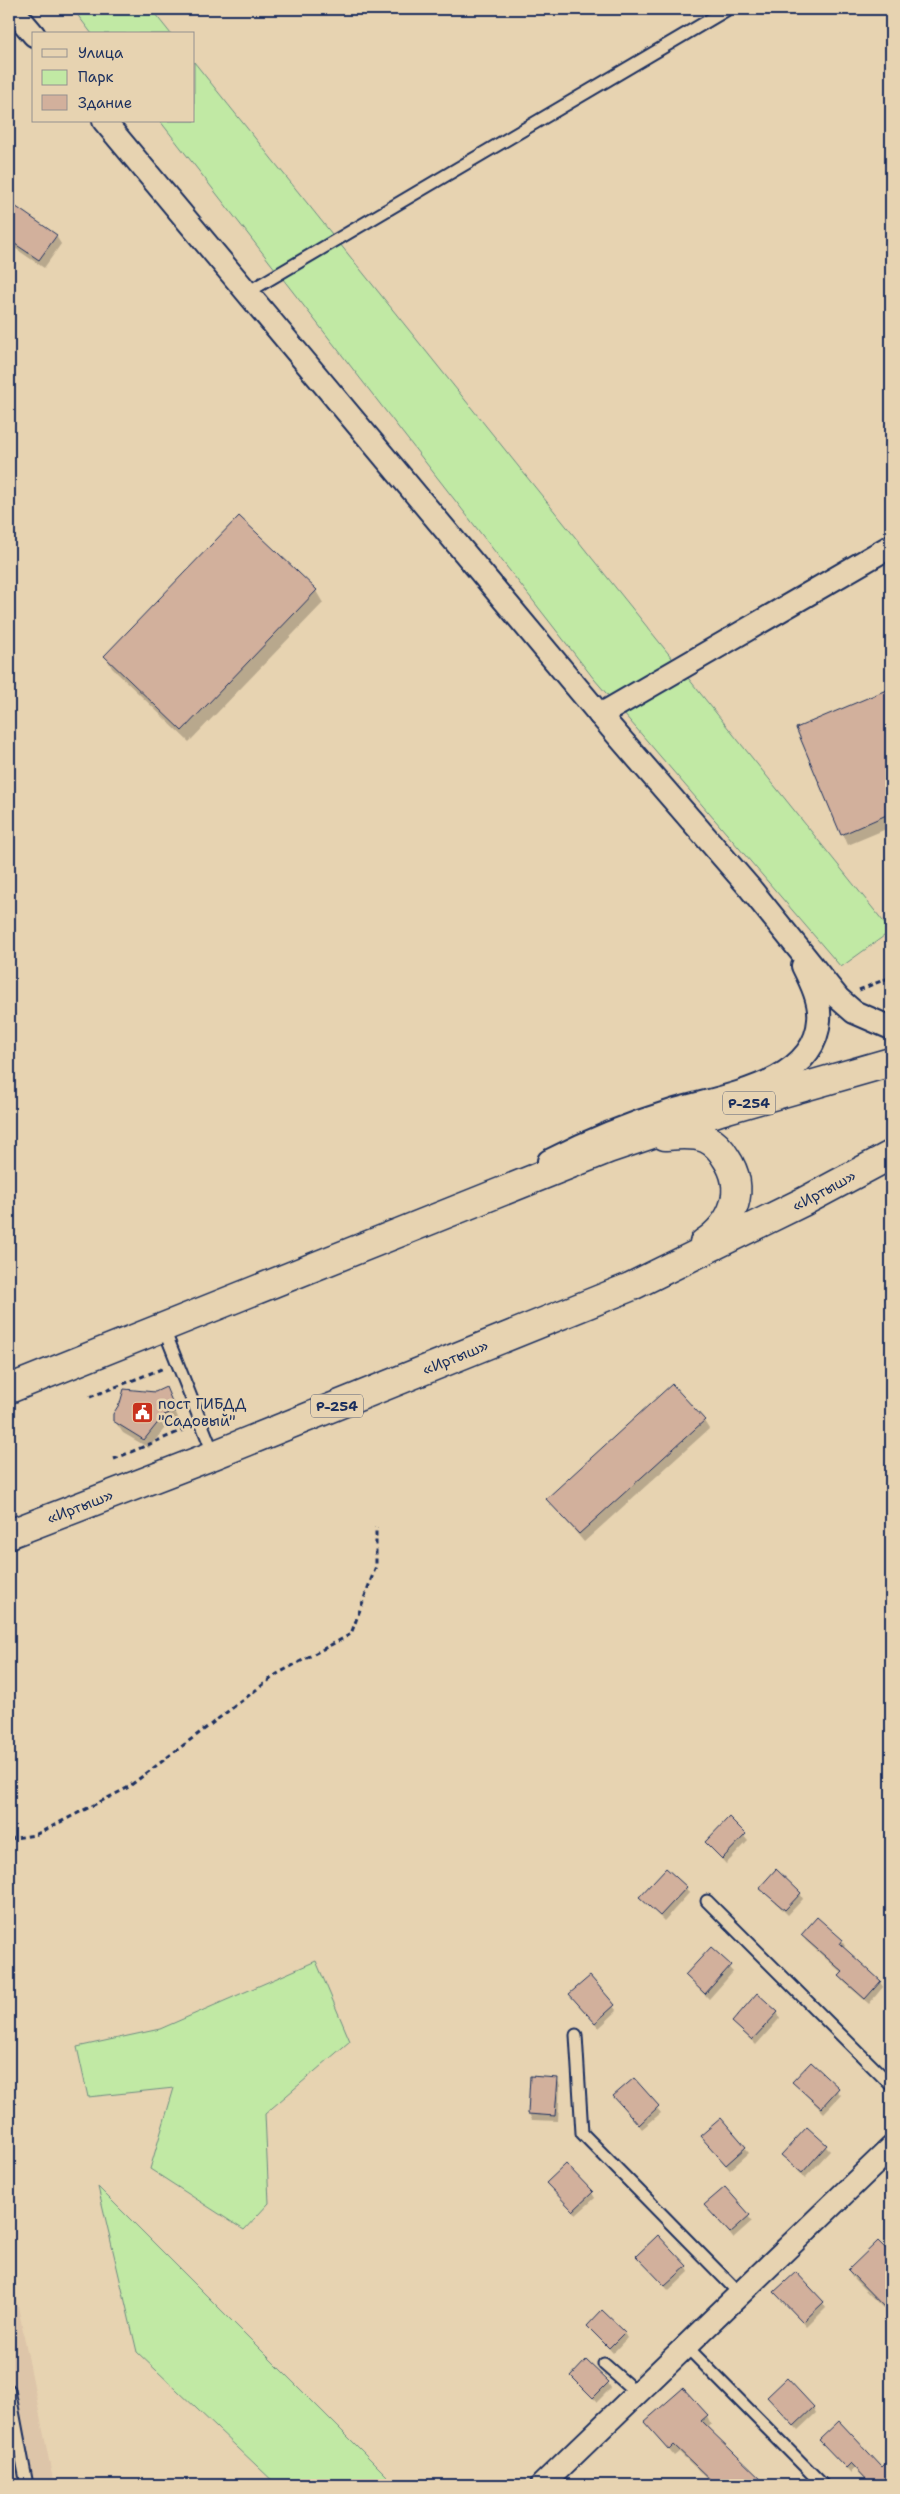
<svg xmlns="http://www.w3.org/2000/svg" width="900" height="2494" font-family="'Shantell Sans',sans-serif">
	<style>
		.built { fill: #ddc5a9 }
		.green { fill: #c1e9a4; stroke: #6e8c81 }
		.shadow { fill: #0003 }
		.building { fill: #d2b09c; stroke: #1b2f5e }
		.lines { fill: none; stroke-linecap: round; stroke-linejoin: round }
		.lane-casing { stroke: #1b2f5e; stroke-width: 15 }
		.street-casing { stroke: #1b2f5e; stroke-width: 26 }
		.highway-casing { stroke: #1b2f5e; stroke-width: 31 }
		.path { stroke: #1b2f5e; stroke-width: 3; stroke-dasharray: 5 4; stroke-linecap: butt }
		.lane { stroke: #e7d3b1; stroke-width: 11 }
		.street { stroke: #e7d3b1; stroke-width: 22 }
		.highway { stroke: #e7d3b1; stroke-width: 28 }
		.labels { text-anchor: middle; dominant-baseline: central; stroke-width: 5; stroke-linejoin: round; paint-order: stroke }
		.shield { fill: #e7d3b1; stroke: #586077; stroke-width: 1 }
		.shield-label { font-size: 14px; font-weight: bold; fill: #1b2f5e }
		.street-label { font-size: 15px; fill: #1b2f5e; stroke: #e7d3b1 }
		.poi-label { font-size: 15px; fill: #1b2f5e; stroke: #e7d3b1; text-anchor: start }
	</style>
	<rect width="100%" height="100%" fill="#e7d3b1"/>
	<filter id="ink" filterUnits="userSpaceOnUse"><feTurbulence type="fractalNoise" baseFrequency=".02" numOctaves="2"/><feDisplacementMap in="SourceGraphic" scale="10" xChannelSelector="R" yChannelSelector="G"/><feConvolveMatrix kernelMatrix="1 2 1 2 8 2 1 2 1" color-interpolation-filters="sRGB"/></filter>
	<g filter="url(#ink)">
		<polygon class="built" points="9,2262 54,2485 9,2485"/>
		<g class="green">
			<polygon points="73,9 151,9 171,34 92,34"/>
			<polygon points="194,62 891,931 841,967 594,679 160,121 194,121"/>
			<polygon points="316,1961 350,2041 265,2114 269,2203 244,2230 150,2169 174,2088 88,2097 77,2047 160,2029"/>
			<polygon points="98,2187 396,2485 277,2485 137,2352"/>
		</g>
		<g class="shadow">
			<polygon points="9,203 56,236 61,244 44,268 9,244"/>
			<polygon points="239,518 316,591 323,603 189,742 112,668 106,657"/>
			<polygon points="891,689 891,827 848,845 797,729"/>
			<polygon points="166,1389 179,1420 168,1424 149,1448 123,1433 114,1420 155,1393"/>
			<polygon points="704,1421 709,1429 584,1542 548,1499"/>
			<polygon points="729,1819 748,1841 726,1864 706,1842"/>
			<polygon points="686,1888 689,1893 664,1921 641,1897"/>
			<polygon points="761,1888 800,1893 803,1899 788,1915"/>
			<polygon points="803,1936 842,1941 845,1946 843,1948 880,1982 883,1987 869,2004 844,1982 841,1976 843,1974 806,1941"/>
			<polygon points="711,1949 733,1972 709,1999 687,1976"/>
			<polygon points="589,1978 617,2011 599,2028 571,1995"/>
			<polygon points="777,2012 780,2018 756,2045 733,2022"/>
			<polygon points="891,2021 891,2033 887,2026"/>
			<polygon points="811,2064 841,2095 824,2113 794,2083"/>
			<polygon points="532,2078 557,2079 560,2085 558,2121 532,2120 529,2114"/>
			<polygon points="634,2080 661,2113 642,2129 615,2096"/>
			<polygon points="721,2120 749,2153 730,2170 702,2137"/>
			<polygon points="807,2128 830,2151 805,2178 783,2155"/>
			<polygon points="548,2183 592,2193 595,2198 576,2215"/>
			<polygon points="725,2188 752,2221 733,2238 706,2205"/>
			<polygon points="878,2242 891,2256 891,2316 854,2279 849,2271"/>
			<polygon points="638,2256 686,2266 689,2272 669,2291"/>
			<polygon points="776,2292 823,2303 826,2308 807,2327"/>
			<polygon points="588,2326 624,2333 627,2338 613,2353"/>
			<polygon points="572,2376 608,2383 611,2388 597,2402"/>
			<polygon points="769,2398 813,2407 816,2413 798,2430"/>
			<polygon points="707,2416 711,2424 706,2428 764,2484 766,2482 770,2485 714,2485 679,2452 674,2456 646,2422"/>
			<polygon points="821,2440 882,2468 888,2463 891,2467 891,2485 871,2485 855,2468 850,2473"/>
		</g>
		<g class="building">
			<polygon points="9,202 57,235 39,260 9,240"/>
			<polygon points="239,516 317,590 182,731 104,656"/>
			<polygon points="891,688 891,813 841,835 796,728"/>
			<polygon points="672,1384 705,1420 579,1534 546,1499"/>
			<polygon points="166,1387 176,1411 164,1415 144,1440 113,1421 113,1414 120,1403 124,1389 155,1392"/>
			<polygon points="729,1817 746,1834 722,1859 705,1842"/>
			<polygon points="666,1868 687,1887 660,1916 639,1897"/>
			<polygon points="776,1869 801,1893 785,1910 759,1888"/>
			<polygon points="817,1917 843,1940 840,1944 881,1981 865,1999 839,1976 843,1972 801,1935"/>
			<polygon points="711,1947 731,1965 705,1994 685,1975"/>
			<polygon points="590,1976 615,2005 595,2023 569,1994"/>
			<polygon points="757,1993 778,2012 752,2040 732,2022"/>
			<polygon points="811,2062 839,2088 821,2108 792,2082"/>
			<polygon points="530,2076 558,2078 555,2116 528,2114"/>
			<polygon points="634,2078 659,2106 639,2125 613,2096"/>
			<polygon points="721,2118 746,2147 726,2165 700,2136"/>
			<polygon points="807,2127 827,2145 802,2173 781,2155"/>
			<polygon points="566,2164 593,2192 573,2211 546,2183"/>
			<polygon points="725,2187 750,2215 730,2233 704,2205"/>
			<polygon points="658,2235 687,2266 665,2286 636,2256"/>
			<polygon points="878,2241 891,2254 891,2314 848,2270"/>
			<polygon points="796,2272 824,2302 803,2322 774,2292"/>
			<polygon points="602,2310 625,2332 609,2348 587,2326"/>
			<polygon points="586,2360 609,2382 593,2398 571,2376"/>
			<polygon points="787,2378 814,2407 794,2426 767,2397"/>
			<polygon points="683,2388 708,2415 701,2421 767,2485 716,2485 674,2445 669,2450 644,2422"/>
			<polygon points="839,2421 882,2467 891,2458 891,2485 872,2485 851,2463 846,2468 819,2440"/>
		</g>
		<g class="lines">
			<defs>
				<g id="lane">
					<polyline points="248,292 728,9"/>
					<polyline points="163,1327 214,1455"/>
					<polyline points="707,1901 891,2085"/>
					<polyline points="576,2035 582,2133 740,2294"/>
					<polyline points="686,2346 823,2485"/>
					<polyline points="604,2364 637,2393"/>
					<polyline points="9,2390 27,2485"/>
				</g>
				<g id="street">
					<polyline points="12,9 34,35"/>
					<polyline points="104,121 600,715 749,887 838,998 854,1012 891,1028"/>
					<polyline points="600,715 891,546"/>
					<path d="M549 1161C588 1141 629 1124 672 1111 720 1096 815 1085 819 1020 821 1002 811 982 803 966"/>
					<polyline points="542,2485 891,2148"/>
				</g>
				<g id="highway">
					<path d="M665 1136C679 1135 695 1133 707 1139 715 1143 722 1151 726 1158 747 1189 734 1223 704 1243"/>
					<polyline points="9,1389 608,1149 720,1111 891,1062"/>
					<path id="s1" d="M9 1534 214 1455 630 1287 803 1202 891 1155"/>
				</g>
			</defs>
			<use href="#lane" class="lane-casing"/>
			<use href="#street" class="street-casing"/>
			<use href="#highway" class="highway-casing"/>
			<g class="path">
				<polyline points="859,990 891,977"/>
				<polyline points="90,1397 164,1368"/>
				<polyline points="114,1459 188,1428"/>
				<polyline points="9,1839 35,1835 127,1788 277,1674 351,1634 376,1566 376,1527"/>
			</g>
			<use href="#lane" class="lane"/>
			<use href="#street" class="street"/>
			<use href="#highway" class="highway"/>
		</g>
	</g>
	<defs>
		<symbol id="civic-square" viewBox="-11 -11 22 22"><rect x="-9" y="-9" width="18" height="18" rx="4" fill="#c8321e" stroke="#e7d3b1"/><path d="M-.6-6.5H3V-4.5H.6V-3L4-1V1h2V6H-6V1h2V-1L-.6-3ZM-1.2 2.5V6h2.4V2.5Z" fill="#fff"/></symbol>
	</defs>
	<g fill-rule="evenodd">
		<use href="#civic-square" x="130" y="1400" width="25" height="25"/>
	</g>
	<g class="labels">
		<g class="shield">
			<rect x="723" y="1091.5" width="52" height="23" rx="4"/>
			<rect x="311" y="1394.5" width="52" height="23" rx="4"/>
		</g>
		<g class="shield-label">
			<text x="749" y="1103">Р-254</text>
			<text x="337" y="1406">Р-254</text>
		</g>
		<g class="street-label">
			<text stroke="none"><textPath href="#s1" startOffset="885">«Иртыш»</textPath></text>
			<text stroke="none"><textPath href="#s1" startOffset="480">«Иртыш»</textPath></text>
			<text stroke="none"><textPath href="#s1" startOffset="76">«Иртыш»</textPath></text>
		</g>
		<g class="poi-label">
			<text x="158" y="1404">пост ГИБДД<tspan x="158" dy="17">"Садовый"</tspan></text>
		</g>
	</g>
	<rect width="900" height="2494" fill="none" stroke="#e7d3b1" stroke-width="30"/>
	<rect x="15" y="15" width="870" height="2464" fill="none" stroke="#1b2f5e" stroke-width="2" filter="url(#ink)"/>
	<rect x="32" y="32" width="162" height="90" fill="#e7d3b1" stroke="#959190"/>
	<rect x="42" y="49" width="25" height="8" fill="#e7d3b1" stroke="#959190"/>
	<text x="78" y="58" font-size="15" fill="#1b2f5e">Улица</text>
	<rect x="42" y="70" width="25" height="15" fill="#c1e9a4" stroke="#959190"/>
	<text x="78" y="82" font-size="15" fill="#1b2f5e">Парк</text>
	<rect x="42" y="95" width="25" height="15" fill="#d2b09c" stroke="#959190"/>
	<text x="78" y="108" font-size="15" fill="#1b2f5e">Здание</text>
</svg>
